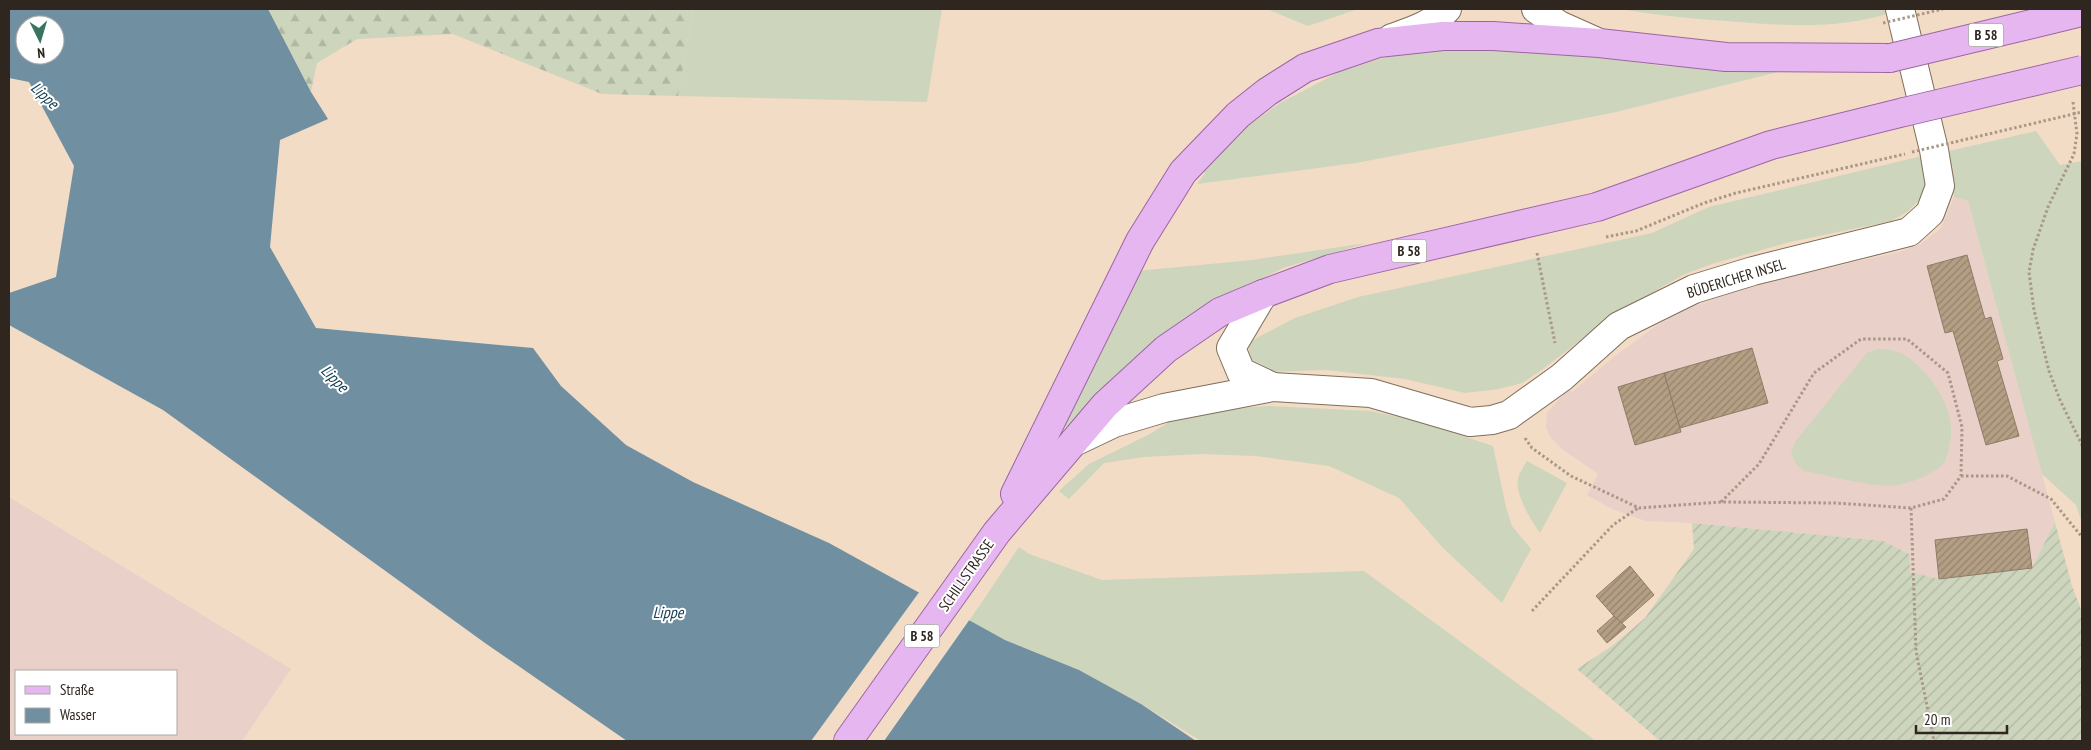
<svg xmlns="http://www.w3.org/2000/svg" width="2091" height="750" font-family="'PT Sans Narrow',sans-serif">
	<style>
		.commercial { fill: #e9d0c8; fill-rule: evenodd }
		.grass { fill: #cdd5bd }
		.forest { fill: url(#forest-firs) }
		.garden { fill: url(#garden-furrows) }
		.water { fill: #7090a1; fill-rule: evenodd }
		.pier { fill: #f2dcc6 }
		.building { fill: url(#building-hatch); stroke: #8d7c67 }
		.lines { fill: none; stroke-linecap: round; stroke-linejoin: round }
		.minor-casing { stroke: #806d5a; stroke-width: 30 }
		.major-casing { stroke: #9c65a2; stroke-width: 30 }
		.path { stroke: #a99887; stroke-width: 3; stroke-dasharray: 2.5 2.5; stroke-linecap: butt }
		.minor { stroke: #fff; stroke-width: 28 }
		.major { stroke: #e6b6f1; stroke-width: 28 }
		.major-bridge-casing { stroke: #9c65a2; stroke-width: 30; stroke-linecap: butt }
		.path-bridge { stroke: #a99887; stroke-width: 3; stroke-dasharray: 2.5 2.5; stroke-linecap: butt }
		.major-bridge { stroke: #e6b6f1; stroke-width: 28 }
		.labels { text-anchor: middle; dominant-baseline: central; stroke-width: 4; stroke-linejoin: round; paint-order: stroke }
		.shield { fill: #fff; stroke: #6d6862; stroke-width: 1 }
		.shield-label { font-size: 14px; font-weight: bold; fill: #2f271f }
		.street-label { font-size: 15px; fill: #2f271f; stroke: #fff }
		.water-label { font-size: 16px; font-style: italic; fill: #144155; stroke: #fff }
	</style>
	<defs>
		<pattern id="forest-firs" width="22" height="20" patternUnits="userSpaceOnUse" patternTransform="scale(1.25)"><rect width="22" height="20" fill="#cdd5bd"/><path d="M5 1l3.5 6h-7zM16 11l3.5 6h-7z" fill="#b0b7a2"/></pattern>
		<pattern id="garden-furrows" width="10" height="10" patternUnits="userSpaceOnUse" patternTransform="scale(1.25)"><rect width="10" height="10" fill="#cdd5bd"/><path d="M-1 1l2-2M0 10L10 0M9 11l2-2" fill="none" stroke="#b0b7a2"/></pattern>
		<pattern id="building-hatch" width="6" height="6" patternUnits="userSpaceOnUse" patternTransform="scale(1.25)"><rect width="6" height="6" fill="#b49f85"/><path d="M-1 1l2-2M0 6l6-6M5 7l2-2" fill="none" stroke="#93826c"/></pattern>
	</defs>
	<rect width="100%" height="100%" fill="#f2dcc6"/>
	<g class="commercial">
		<polygon points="1954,197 1968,201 2055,522 2032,568 1939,579 1910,572 1883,541 1692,523 1646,521 1612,509 1587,495 1598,474 1562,449 1551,438 1546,428 1547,413 1568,389 1572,392 1615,356 1656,326 1689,308 1727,294 1789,277 1899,252 1921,244 1941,228"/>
		<path d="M9 497 291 669 242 741H9ZM16 671H176V734H16Z"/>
	</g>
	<g class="grass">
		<polygon points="693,9 942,9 927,102 678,96"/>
		<polygon points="1267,9 1358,9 1308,26"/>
		<path d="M1621 9H1888L1890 13C1840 29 1789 26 1738 22 1699 19 1659 16 1621 9Z"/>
		<polygon points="1424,49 1541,50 1664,66 1722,70 1802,66 1616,112 1486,138 1356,163 1197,184 1205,173 1200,170 1246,127 1280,103 1339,72 1383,58"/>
		<polygon points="2036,131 2060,165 2082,161 2082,523 2076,505 2042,474 1968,201 1954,197 1949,151"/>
		<polygon points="1922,156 1925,168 1926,185 1918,201 1907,212 1891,221 1790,242 1712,264 1685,274 1662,287 1604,322 1543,369 1522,383 1499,389 1465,393 1405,379 1327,370 1266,372 1256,366 1249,356 1249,342 1295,318 1358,297 1652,233 1709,207"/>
		<polygon points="1367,243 1283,268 1231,294 1070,428 1064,426 1137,271 1252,260"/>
		<path d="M1877 349C1887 349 1897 350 1906 356 1933 375 1959 413 1949 447 1948 452 1947 457 1945 461 1936 474 1913 482 1898 485 1877 489 1828 475 1804 471L1796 464 1791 453 1795 442 1867 353Z"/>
		<polygon points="1269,406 1370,411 1418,421 1493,446 1506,507 1512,526 1531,549 1502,603 1443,548 1399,498 1329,466 1256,456 1201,454 1144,457 1104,463 1069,499 1059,491 1089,464 1150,434 1169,422 1187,416 1225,409"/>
		<path d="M1527 461 1567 483 1540 533C1531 521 1515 494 1518 479 1519 473 1524 466 1527 461Z"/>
		<polygon points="1019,547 1029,554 1102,580 1364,571 1596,741 1201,741 1141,704 1079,670 1005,640 969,621"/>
	</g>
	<polygon class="forest" points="268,9 693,9 678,96 602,94 453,34 357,39 317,63 311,92"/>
	<polygon class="garden" points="2055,522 2072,586 2082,612 2082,741 1660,741 1577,669 1612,646 1645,618 1694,549 1692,523 1883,541 1909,554 1910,572 1939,579 2032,568"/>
	<path class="water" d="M9 9H268L311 92 328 119 280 140 270 247 316 328 533 348 561 386 626 445 693 482 829 543 1005 640 1079 670 1141 704 1196 741H627L485 643 163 410 9 325V293L56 277 74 166 29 82 9 78ZM25 25H55V55H25Z"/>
	<polygon class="pier" points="920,591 970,619 884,741 811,741"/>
	<g class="building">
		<polygon points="1967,255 1985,319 1991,317 2003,359 1997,361 2019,436 1986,445 1953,331 1945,333 1927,266"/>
		<polygon points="1752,348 1768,403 1680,428 1664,373"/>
		<polygon points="1664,373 1681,432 1635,445 1618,387"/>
		<polygon points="2027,529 2032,568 1939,579 1935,540"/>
		<polygon points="1630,566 1654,595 1621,624 1596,596"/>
		<polygon points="1614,616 1626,627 1607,643 1597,631"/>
	</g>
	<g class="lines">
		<defs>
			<g id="minor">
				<polyline points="1536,9 1559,25 1597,42"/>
				<path d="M1392 38C1412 31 1432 25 1447 9"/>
				<polyline points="1263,294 1231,348 1241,372 1273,387"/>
				<polyline points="1074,442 1114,423 1164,408 1273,387 1371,393 1470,422 1492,420 1509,415 1562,377 1619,326 1694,289 1753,271 1909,232 1930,213 1940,186 1934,150 1900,9"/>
			</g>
			<g id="major">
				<polyline points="1015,494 1140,241 1183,172 1238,115 1267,92 1305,68 1378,43 1443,36 1493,36 1599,43 1726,57 1890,58"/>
				<polyline points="848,741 997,532 1105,405 1166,349 1220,312 1263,294 1330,269 1597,207 1771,145 1904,112"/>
			</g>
		</defs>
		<use href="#minor" class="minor-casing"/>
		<use href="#major" class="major-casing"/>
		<g class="path">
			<polyline points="2073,102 2077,134 2074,154 2048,207 2033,250 2029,272 2034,310 2049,371 2060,400 2082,445"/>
			<polyline points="1606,237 1636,231 1704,203 1736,193 1905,154"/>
			<polyline points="1537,253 1555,343"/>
			<polyline points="1525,438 1532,448 1571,476 1639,508 1721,502 1835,503 1911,508 1944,499 1961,476 1962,427 1948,373 1907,339 1861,339 1814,373 1759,464 1721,502"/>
			<polyline points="1961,476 2007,476 2051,499 2082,537"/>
			<polyline points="1911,508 1916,651 1934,741"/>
			<polyline points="1532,611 1613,525 1638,508"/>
		</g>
		<use href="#minor" class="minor"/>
		<use href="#major" class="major"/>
		<defs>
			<g id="major-bridge">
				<polyline points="1890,58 2082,12"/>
				<polyline points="1904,112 2082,70"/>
			</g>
		</defs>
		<use href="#major-bridge" class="major-bridge-casing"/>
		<g class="path-bridge">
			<polyline points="1883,23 1943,9"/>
			<polyline points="1912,152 2082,112"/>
		</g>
		<use href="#major-bridge" class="major-bridge"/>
	</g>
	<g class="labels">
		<g class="shield">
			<rect x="1968.5" y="23.5" width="35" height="23" rx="4"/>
			<rect x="1391.5" y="239.5" width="35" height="23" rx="4"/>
			<rect x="904.5" y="624.5" width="35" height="23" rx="4"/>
		</g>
		<g class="shield-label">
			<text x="1986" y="35">B 58</text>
			<text x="1409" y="251">B 58</text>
			<text x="922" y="636">B 58</text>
		</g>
		<g class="street-label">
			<text transform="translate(1736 278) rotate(-17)">BÜDERICHER INSEL</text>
			<text transform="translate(966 575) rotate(-55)">SCHILLSTRASSE</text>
		</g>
		<g class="water-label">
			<text transform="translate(45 95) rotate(43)">Lippe</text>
			<text transform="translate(335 378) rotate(45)">Lippe</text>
			<text x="668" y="612">Lippe</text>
		</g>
	</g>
	<rect width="2091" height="750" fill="none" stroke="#2f271f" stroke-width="20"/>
	<rect x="15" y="670" width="162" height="65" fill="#ffffff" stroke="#aca9a5"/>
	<rect x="25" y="686" width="25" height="8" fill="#e6b6f1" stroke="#aca9a5"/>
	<text x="60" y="695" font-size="15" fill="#2f271f">Straße</text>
	<rect x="25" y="708" width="25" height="15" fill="#7090a1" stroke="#aca9a5"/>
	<text x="60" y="720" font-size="15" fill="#2f271f">Wasser</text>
	<g transform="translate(40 40) rotate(175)"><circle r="24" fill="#ffffff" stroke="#aca9a5"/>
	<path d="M0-4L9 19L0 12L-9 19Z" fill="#377561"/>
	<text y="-8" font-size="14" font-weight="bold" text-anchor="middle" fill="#2f271f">N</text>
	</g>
	<path d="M1916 725v8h91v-8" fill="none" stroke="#2f271f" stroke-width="2.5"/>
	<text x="1924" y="725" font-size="15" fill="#2f271f" stroke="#ffffff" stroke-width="4" paint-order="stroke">20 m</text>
</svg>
